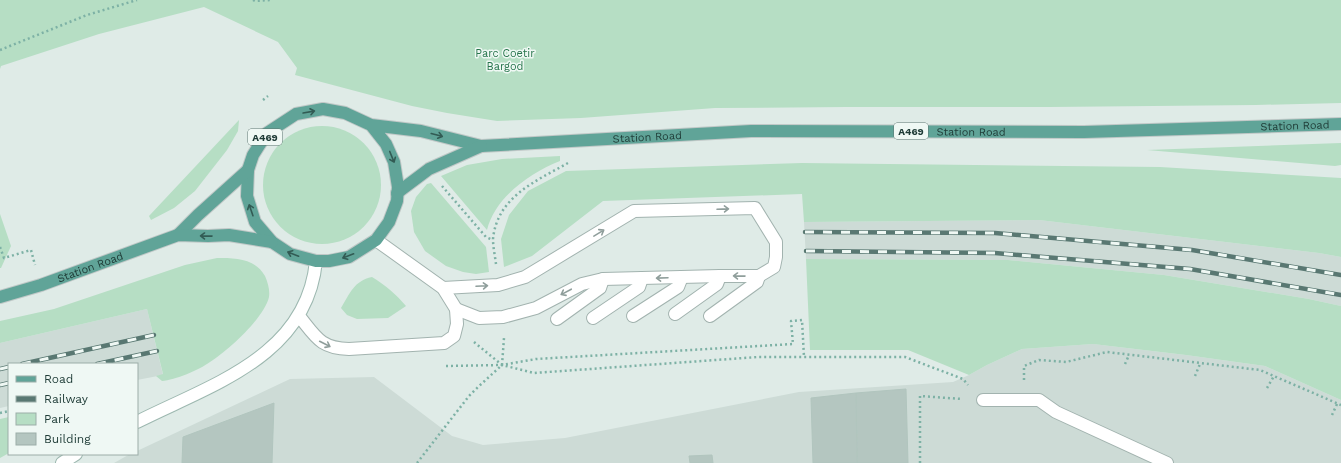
<svg xmlns="http://www.w3.org/2000/svg" width="1341" height="463" font-family="'Work Sans',sans-serif">
	<style>
		.built { fill: #cddbd6 }
		.green { fill: #b6dec4 }
		.building { fill: #b4c6c0; stroke: #b1c5be }
		.lines { fill: none; stroke-linecap: round; stroke-linejoin: round }
		.lane-casing { stroke: #a2b3af; stroke-width: 14 }
		.secondary-casing { stroke: #9db8b0; stroke-width: 14 }
		.primary-casing { stroke: #c0c8c7; stroke-width: 14 }
		.path { stroke: #7db1a5; stroke-width: 2.5; stroke-dasharray: 2 3; stroke-linecap: butt }
		.lane { stroke: #fff; stroke-width: 12 }
		.secondary { stroke: #fff; stroke-width: 12 }
		.primary { stroke: #60a498; stroke-width: 12 }
		.rail-casing { stroke: #597872; stroke-width: 4.5 }
		.rail { stroke: #eff8f4; stroke-width: 3; stroke-dasharray: 9; stroke-linecap: butt }
		.oneway { stroke: #325b54 }
		.oneway2 { stroke: #8f9e9b }
		.labels { text-anchor: middle; dominant-baseline: central; stroke-width: 3; stroke-linejoin: round; paint-order: stroke }
		.shield { fill: #eff8f4; stroke: #5d7470; stroke-width: 1 }
		.shield-label { font-size: 10px; font-weight: bold; fill: #1f3c37 }
		.park-label { font-size: 11px; fill: #27754c; stroke: #eff8f4 }
		.street-label { font-size: 11px; fill: #1f3c37; stroke: #eff8f4 }
	</style>
	<rect width="100%" height="100%" fill="#dfebe7"/>
	<g class="built">
		<polygon points="1039,220 1319,253 1341,257 1341,306 1309,299 1164,275 1008,260 806,259 804,222"/>
		<polygon points="147,309 163,375 137,380 137,364 9,364 9,406 0,408 0,343"/>
		<polygon points="1093,344 1186,355 1265,366 1341,400 1341,463 114,463 130,454 137,454 137,451 290,379 374,377 452,436 483,445 565,438 799,392 953,382 969,375 987,365 1022,349"/>
	</g>
	<g class="green">
		<polygon points="0,0 1341,0 1341,103 1256,105 1050,107 846,107 715,108 581,118 497,121 447,113 412,106 295,75 297,68 278,42 204,7 99,34 1,66 0,69"/>
		<polygon points="239,120 238,131 227,150 195,191 174,208 151,220 149,216"/>
		<circle cx="322" cy="185" r="59"/>
		<polygon points="1341,143 1341,165 1335,166 1147,150"/>
		<path d="M560 156V161C530 173 495 197 487 230L441 176 467 165 502 159Z"/>
		<polygon points="802,163 1160,167 1341,178 1341,257 1319,253 1039,220 804,222 802,194 603,201 532,256 504,267 501,239 509,215 528,191 566,171"/>
		<polygon points="431,183 486,247 489,272 476,274 463,272 446,266 425,251 414,232 411,211 416,197 427,184"/>
		<polygon points="0,214 11,246 1,268 0,268"/>
		<path d="M217 258C235 258 255 258 265 276 268 283 270 290 269 297 264 318 228 351 210 362 199 370 175 380 162 381L156 376 163 374 147 309 0 343V321L54 309 185 265Z"/>
		<polygon points="806,259 1008,260 1164,275 1309,299 1341,306 1341,400 1265,366 1186,355 1093,344 1022,349 987,365 969,375 908,350 810,350"/>
		<path d="M372 277C385 285 396 294 406 306L388 318 357 319 347 315 341 308C350 293 354 281 372 277Z"/>
		<polygon points="9,417 9,453 0,458 0,419"/>
	</g>
	<g class="building">
		<polygon points="906,389 908,463 857,463 856,393"/>
		<polygon points="856,393 857,463 813,463 811,398"/>
		<polygon points="274,403 272,463 182,463 183,437"/>
		<polygon points="712,455 713,463 690,463 689,456"/>
	</g>
	<g class="lines">
		<defs>
			<g id="lane">
				<polyline points="443,288 498,285 525,277 634,211 755,208 776,242 776,257 774,267 759,276 720,276 603,279 582,284 536,308 503,317 479,318 456,309"/>
				<polyline points="675,314 717,284 720,276"/>
				<path d="M299 316C316 337 320 348 349 349L444 343 454 336 457 324 456 309 443 288 376 240"/>
				<polyline points="633,316 678,287 682,277"/>
				<polyline points="710,316 757,282 759,276"/>
				<polyline points="593,318 639,287 642,278"/>
				<polyline points="557,319 600,288 603,279"/>
				<polyline points="983,400 1039,400 1056,412 1167,463"/>
			</g>
			<g id="secondary">
				<path d="M137 422C210 385 307 357 316 261"/>
				<polyline points="62,463 76,454"/>
			</g>
			<g id="primary">
				<path id="s1" d="M371 125 386 144 394 162 398 187 397 201 389 222 376 240 349 257 329 261H316L290 254 272 242 255 222 247 196 248 170 253 155 267 133 296 114 323 109 345 113 371 125 421 131 481 146 751 131 1084 132 1341 124"/>
				<polyline points="397,193 429,169 481,146"/>
				<polyline points="178,235 198,215 248,170"/>
				<path id="s2" d="M0 297 41 285 178 235 208 236 229 235 272 242"/>
			</g>
		</defs>
		<use href="#lane" class="lane-casing"/>
		<use href="#secondary" class="secondary-casing"/>
		<use href="#primary" class="primary-casing"/>
		<g class="path">
			<polyline points="253,0 255,1 270,0"/>
			<polyline points="0,50 87,15 137,0"/>
			<polyline points="263,100 268,96"/>
			<polyline points="442,186 486,237 493,240"/>
			<polyline points="0,247 4,258 31,250 35,265"/>
			<path d="M496 264C495 256 493 247 493 239 497 197 536 181 568 163"/>
			<polyline points="474,342 502,365 534,373 758,357 905,357 963,379 968,385"/>
			<polyline points="1125,364 1129,355"/>
			<polyline points="446,366 502,365 536,359 793,344 791,321 802,320 804,357"/>
			<polyline points="1195,376 1200,364"/>
			<polyline points="1024,380 1024,366 1039,360 1066,362 1107,352 1260,370 1341,405"/>
			<polyline points="1267,388 1274,376"/>
			<polyline points="0,413 9,411"/>
			<polyline points="1332,415 1337,404"/>
			<polyline points="417,463 469,396 478,387 502,365 504,338"/>
			<polyline points="920,463 920,396 962,399"/>
		</g>
		<use href="#lane" class="lane"/>
		<use href="#secondary" class="secondary"/>
		<use href="#primary" class="primary"/>
		<defs>
			<g id="rail">
				<polyline points="805,232 995,233 1192,250 1341,275"/>
				<polyline points="806,251 995,253 1190,269 1341,295"/>
				<polyline points="22,364 154,335"/>
				<polyline points="97,364 157,351"/>
				<polyline points="0,369 9,367"/>
				<polyline points="0,385 9,383"/>
			</g>
		</defs>
		<use href="#rail" class="rail-casing"/>
		<use href="#rail" class="rail"/>
	</g>
	<defs><path id="oneway-shaft" d="M-6 0H5M1.5-3L5.5 0L1.5 3" fill="none" stroke-width="1.6" stroke-linecap="round" stroke-linejoin="round"/></defs>
	<g class="oneway">
		<use href="#oneway-shaft" transform="translate(309 112) rotate(-10)"/>
		<use href="#oneway-shaft" transform="translate(437 135) rotate(15)"/>
		<use href="#oneway-shaft" transform="translate(392 157) rotate(68)"/>
		<use href="#oneway-shaft" transform="translate(251 210) rotate(-109)"/>
		<use href="#oneway-shaft" transform="translate(206 236) rotate(-179)"/>
		<use href="#oneway-shaft" transform="translate(293 254) rotate(-159)"/>
		<use href="#oneway-shaft" transform="translate(348 256) rotate(159)"/>
	</g>
	<g class="oneway2">
		<use href="#oneway-shaft" transform="translate(723 209) rotate(-2)"/>
		<use href="#oneway-shaft" transform="translate(599 233) rotate(-31)"/>
		<use href="#oneway-shaft" transform="translate(739 276) rotate(-179)"/>
		<use href="#oneway-shaft" transform="translate(662 278) rotate(178)"/>
		<use href="#oneway-shaft" transform="translate(482 286) rotate(-3)"/>
		<use href="#oneway-shaft" transform="translate(566 292) rotate(152)"/>
		<use href="#oneway-shaft" transform="translate(325 344) rotate(27)"/>
	</g>
	<g class="labels">
		<g class="shield">
			<rect x="894" y="123" width="34" height="16" rx="3"/>
			<rect x="248" y="129" width="34" height="16" rx="3"/>
		</g>
		<g class="shield-label">
			<text x="911" y="131">A469</text>
			<text x="265" y="137">A469</text>
		</g>
		<g class="park-label">
			<text x="505" y="53">Parc Coetir<tspan x="505" dy="13">Bargod</tspan></text>
		</g>
		<g class="street-label">
			<text stroke="none"><textPath href="#s1" startOffset="1403">Station Road</textPath></text>
			<text stroke="none"><textPath href="#s1" startOffset="1079">Station Road</textPath></text>
			<text stroke="none"><textPath href="#s1" startOffset="755">Station Road</textPath></text>
			<text stroke="none"><textPath href="#s2" startOffset="95">Station Road</textPath></text>
		</g>
	</g>
	<rect x="8" y="363" width="130" height="92" fill="#eff8f4" stroke="#9cada8"/>
	<rect x="16" y="376" width="20" height="6" fill="#60a498" stroke="#9cada8"/>
	<text x="44" y="383" font-size="12" fill="#1f3c37">Road</text>
	<rect x="16" y="396" width="20" height="6" fill="#597872" stroke="#9cada8"/>
	<text x="44" y="403" font-size="12" fill="#1f3c37">Railway</text>
	<rect x="16" y="413" width="20" height="12" fill="#b6dec4" stroke="#9cada8"/>
	<text x="44" y="423" font-size="12" fill="#1f3c37">Park</text>
	<rect x="16" y="433" width="20" height="12" fill="#b4c6c0" stroke="#9cada8"/>
	<text x="44" y="443" font-size="12" fill="#1f3c37">Building</text>
</svg>
